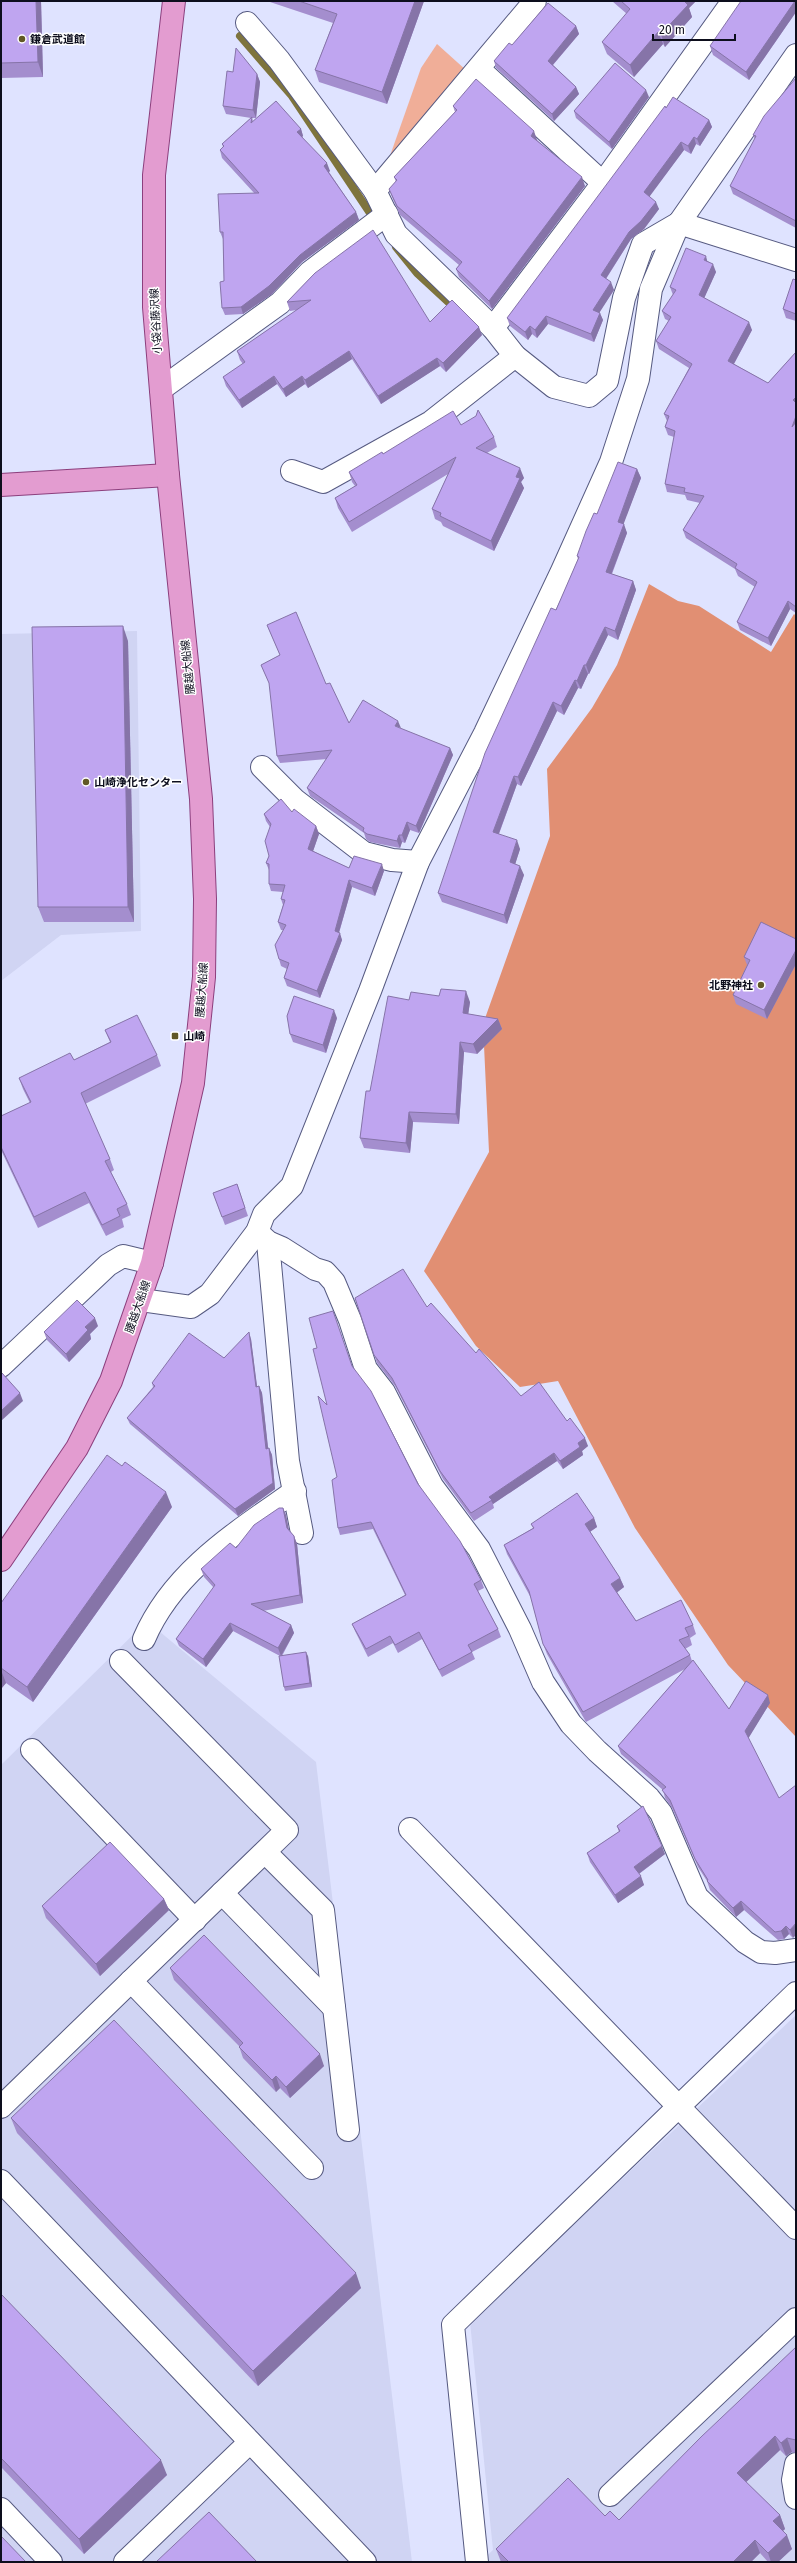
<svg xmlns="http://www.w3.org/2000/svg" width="797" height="2563" font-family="'Fira Sans','Noto Sans JP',sans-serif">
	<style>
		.built { fill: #d0d4f3 }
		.green { fill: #f0ae98 }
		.forest { fill: #e18f73 }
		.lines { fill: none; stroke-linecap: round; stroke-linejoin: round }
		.stream { stroke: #7e743d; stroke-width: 8 }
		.minor-casing { stroke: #565a81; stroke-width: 24 }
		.major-casing { stroke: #8c3f7d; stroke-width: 24 }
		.minor { stroke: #fff; stroke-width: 22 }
		.major { stroke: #e39cd0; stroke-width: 22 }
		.wall { fill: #a48ece }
		.shaded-wall { fill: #8674a8 }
		.building { fill: #bfa5f0; stroke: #8674a8 }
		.poi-dot { fill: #615825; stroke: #fff; stroke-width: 1.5 }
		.labels { text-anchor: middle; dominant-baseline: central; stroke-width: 3; stroke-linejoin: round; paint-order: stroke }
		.poi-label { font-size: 11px; font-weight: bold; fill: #0d0e1d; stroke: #fff; text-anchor: start }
		.street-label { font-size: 11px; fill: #0d0e1d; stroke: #fff }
	</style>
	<rect width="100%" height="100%" fill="#dfe3ff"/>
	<g class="built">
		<polygon points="137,631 141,931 61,935 1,981 1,634"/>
		<polygon points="147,1621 316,1762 412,2562 1,2562 1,1765"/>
		<polygon points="796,2015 796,2562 480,2562 493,2550 470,2322"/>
	</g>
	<polygon class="green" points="437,44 467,71 385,170 421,68"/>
	<polygon class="forest" points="649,584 678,601 699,606 771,652 794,614 796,616 796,1737 728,1665 635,1528 558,1381 520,1387 476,1346 424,1271 489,1152 483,1024 550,836 547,769 592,708 617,665"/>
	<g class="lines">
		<g class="stream">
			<polyline points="240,36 292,96 376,222"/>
			<polyline points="396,247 417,273 457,310"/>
		</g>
		<defs>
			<g id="minor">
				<polyline points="247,23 279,60 375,191 396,234 493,328 515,356 554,387 589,396 607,381 624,298 643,244 679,223"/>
				<polyline points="796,55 679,223 796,260"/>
				<polyline points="479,69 603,183"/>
				<polyline points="375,191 535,1"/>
				<polyline points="493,328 603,183 733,1"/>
				<polyline points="161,389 280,303 310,272 387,214"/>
				<polyline points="292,471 323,482 431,422 515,356"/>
				<polyline points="262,767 295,800 364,853 392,860 418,862"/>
				<polyline points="257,1232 268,1242 282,1248 315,1269 325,1272 334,1282 350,1320 366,1369 384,1392 432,1486 479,1549 520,1629 543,1682 571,1724 597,1751 649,1798 661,1813 697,1897 745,1942 761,1952 775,1953 796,1950"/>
				<polyline points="268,1242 288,1461 302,1533"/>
				<polyline points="141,1300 191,1307 210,1294 257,1232 264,1214 292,1186 370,991 418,862 485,733 562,571 611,462 638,379 651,289 679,223"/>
				<polyline points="1,1366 108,1265 123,1256 152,1263"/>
				<path d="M144 1639C173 1571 237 1532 295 1491"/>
				<polyline points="32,1750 195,1920"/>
				<polyline points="410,1829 796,2228"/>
				<polyline points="265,1852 323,1910 348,2130"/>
				<polyline points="222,1893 334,2008"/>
				<polyline points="131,1981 312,2168"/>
				<polyline points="1,2107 287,1830 121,1661"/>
				<polyline points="1,2181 365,2562"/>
				<polyline points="796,2464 793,2480 796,2498"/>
				<polyline points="610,2495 796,2319"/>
				<polyline points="1,2509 51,2562"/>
				<polyline points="125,2562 250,2442"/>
				<polyline points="477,2562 453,2325 796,1993"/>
			</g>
			<g id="major">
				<polyline points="1,485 168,475"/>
				<polyline points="1,1560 77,1448 111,1381 152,1263 193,1083 204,977 205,899 201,799 168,475 154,307 154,175 174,1"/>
			</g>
		</defs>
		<use href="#minor" class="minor-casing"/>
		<use href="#major" class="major-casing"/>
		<use href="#minor" class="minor"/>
		<use href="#major" class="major"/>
	</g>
	<g class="wall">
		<polygon points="1,1 41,1 43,77 1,78"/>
		<polygon points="267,1 424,1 387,104 319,82 315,70 333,23"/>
		<polygon points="612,1 696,1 689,8 692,17 665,47 663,44 634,77 607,54 602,42 627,14"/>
		<polygon points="796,1 796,12 749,80 713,55 710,46"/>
		<polygon points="576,26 579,34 553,65 576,87 579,94 554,121 496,68 494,61 512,45"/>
		<polygon points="257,74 260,82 256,118 252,118 253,121 301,129 303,136 302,137 330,171 329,172 356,212 359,220 302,262 272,294 243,314 225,315 222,308 224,281 223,239 220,232 255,194 222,158 220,150 223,147 222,144 251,118 226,114 223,106"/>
		<polygon points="796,78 796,228 733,194 730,186 755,139 753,135"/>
		<polygon points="649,97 612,149 576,118 574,111"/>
		<polygon points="453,106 537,140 585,186 492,309 459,277 456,269 459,265 400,215 392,197 389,189 396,182 394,177 455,112"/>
		<polygon points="666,108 709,120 712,127 700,146 696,144 691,154 684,150 649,196 659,209 644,229 631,239 606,279 614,290 599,312 603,320 594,342 548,324 537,338 532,334 528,340 510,326 507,318"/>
		<polygon points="708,261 716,272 704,298 752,330 734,364 768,383 796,352 796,613 790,609 771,646 740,630 737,622 755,587 738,576 735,569 686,538 683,530 700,503 687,500 685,495 667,492 665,484 674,437 668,435 665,427 667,421 664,414 689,368 659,349 656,341 669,321 665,319 662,311 673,295 670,287"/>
		<polygon points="315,273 430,322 482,335 446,372 440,366 381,404 352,359 308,388 305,384 286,397 277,384 242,408 226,386 223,377 243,364 240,360 237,351 297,310 290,311 287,302"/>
		<polygon points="796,280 796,321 786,318 783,309"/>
		<polygon points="461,425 494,437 497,447 487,453 524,478 521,482 524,488 494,551 443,526 441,522 435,519 432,509 448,474 352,532 338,508 335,498 355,486 352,482 349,472 383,454"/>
		<polygon points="637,469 641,478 623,524 627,533 612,574 633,581 636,590 618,640 608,635 589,674 588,674 581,689 578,688 564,715 557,711 521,786 517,784 499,834 520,849 515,864 524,875 507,924 442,902 438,893 578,559 577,556 597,514"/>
		<polygon points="267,625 326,684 349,723 400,729 450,748 453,755 419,833 410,830 405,843 402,842 400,848 370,842 366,839 364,833 310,796 307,788 327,759 280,763 277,756 270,685 261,665 280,655"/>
		<polygon points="128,641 134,922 44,922 38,907"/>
		<polygon points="292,812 316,826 319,834 313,851 349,868 384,871 375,896 352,887 339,933 342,940 320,998 287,986 284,978 287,969 281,966 279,959 283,930 281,930 278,922 283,905 281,899 283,892 271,891 269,884 269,870 266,863 269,856 270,827 266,821 264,814"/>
		<polygon points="796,939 796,964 767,1019 736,1004 733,995 747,965 744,957"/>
		<polygon points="409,1000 470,1002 468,1014 498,1019 502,1029 477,1054 464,1052 459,1124 413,1122 410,1153 364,1148 360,1138 370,1091"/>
		<polygon points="337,1018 326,1053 293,1042 290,1034"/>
		<polygon points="105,1030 157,1055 161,1066 85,1104 110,1159 114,1170 111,1172 127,1204 131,1215 122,1219 124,1227 106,1236 89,1203 38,1228 1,1150 1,1116 30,1103 23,1089 19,1078 74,1060 110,1042"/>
		<polygon points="237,1184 248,1216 225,1225 213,1193"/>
		<polygon points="355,1298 427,1307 521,1396 567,1421 588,1446 582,1451 583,1455 563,1469 557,1461 493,1504 494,1508 474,1521 443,1479 395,1386 377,1363"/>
		<polygon points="98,1326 90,1334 91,1339 69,1362 47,1340 44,1332"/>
		<polygon points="251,1339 257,1387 259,1386 262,1393 268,1449 269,1448 272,1455 275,1489 238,1516 130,1424 127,1418 153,1387 152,1383 224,1358"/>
		<polygon points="352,1366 418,1484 481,1580 484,1588 478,1591 498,1629 501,1637 472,1652 475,1659 442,1677 422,1639 398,1653 393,1643 368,1657 355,1631 352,1624 405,1595 373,1529 340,1535 338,1528 337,1477 327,1405"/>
		<polygon points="172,1507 33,1702 6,1683 1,1689 1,1603"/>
		<polygon points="283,1508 286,1515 289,1530 294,1536 297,1544 303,1603 263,1611 291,1625 294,1633 282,1656 308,1656 312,1687 285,1691 284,1687 280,1656 233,1631 206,1667 179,1646 176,1639 214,1588 204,1577 201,1569 236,1548"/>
		<polygon points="594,1518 597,1527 590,1532 620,1578 624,1587 617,1592 636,1621 693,1625 696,1634 690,1638 692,1645 685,1649 690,1655 692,1661 729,1709 770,1703 748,1738 793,1938 789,1934 784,1939 778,1940 744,1910 736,1917 710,1890 707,1881 698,1867 672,1808 665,1798 663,1790 621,1754 618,1746 685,1669 586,1722 547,1654 543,1644 531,1598 507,1554 504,1545 533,1528 531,1524"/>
		<polygon points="617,1826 665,1854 639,1874 644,1885 618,1903 590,1862 587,1853 619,1832"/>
		<polygon points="164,1899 169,1910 100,1976 46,1918 42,1906"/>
		<polygon points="170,1968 324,2066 290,2098 280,2088 276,2092 243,2058 239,2046 174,1980"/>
		<polygon points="11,2118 361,2288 258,2386 17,2133"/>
		<polygon points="1,2294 167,2475 84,2554 1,2467"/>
		<polygon points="796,2347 796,2453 792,2452 786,2456 780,2450 746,2482 780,2515 785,2529 783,2531 792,2549 778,2562 768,2562 760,2553 751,2562 501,2562 496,2549 605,2516 619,2520"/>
	</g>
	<g class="shaded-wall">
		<polygon points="36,1 41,1 43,77 38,62"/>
		<polygon points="415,1 424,1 387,104 382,92"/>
		<polygon points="682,1 696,1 689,8 692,17 665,47 661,34"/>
		<polygon points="795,1 796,1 796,12 749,80 746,72"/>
		<polygon points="576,26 579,34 550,68 548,61"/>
		<polygon points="658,32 663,44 634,77 630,65"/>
		<polygon points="257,74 260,82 256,118 253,110"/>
		<polygon points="576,87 579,94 554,121 552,114"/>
		<polygon points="646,90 649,97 612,149 609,142"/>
		<polygon points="709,120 712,127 700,146 697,139"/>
		<polygon points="301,129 303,136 300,139 297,132"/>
		<polygon points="534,131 537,140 534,144 531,136"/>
		<polygon points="694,137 696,144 691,154 688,146"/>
		<polygon points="681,142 684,150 647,200 644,192"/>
		<polygon points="327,163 330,171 327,173 324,166"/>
		<polygon points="582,177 585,186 492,309 489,301"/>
		<polygon points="656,202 659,209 644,229 631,239 603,283 601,275 629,232"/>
		<polygon points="356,212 359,220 302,262 272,294 243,314 241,307 300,255"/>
		<polygon points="706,256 708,264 704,260"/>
		<polygon points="713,264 716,272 702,303 699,295"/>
		<polygon points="611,282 614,290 596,318 593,310"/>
		<polygon points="600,313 603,320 594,342 591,334"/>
		<polygon points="546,316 548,324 537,338 535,330"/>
		<polygon points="749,322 752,330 731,369 728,361"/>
		<polygon points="530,326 532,334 528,340 525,332"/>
		<polygon points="479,327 482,335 446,372 443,363"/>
		<polygon points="349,351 352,359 308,388 305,380"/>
		<polygon points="437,358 440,366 381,404 378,396"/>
		<polygon points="274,376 277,384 242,408 239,400"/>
		<polygon points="302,376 305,384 286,397 283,389"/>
		<polygon points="796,397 796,408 793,400"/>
		<polygon points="796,416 796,432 792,427"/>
		<polygon points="520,468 524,478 521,482 524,488 494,551 491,541 516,477"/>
		<polygon points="637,469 641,478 621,531 618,522"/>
		<polygon points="624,524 627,533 609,580 606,572"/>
		<polygon points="633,581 636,590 618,640 615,631"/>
		<polygon points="788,601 790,609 771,646 768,638"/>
		<polygon points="123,626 128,641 134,922 128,907"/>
		<polygon points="605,627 608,635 589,674 586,665"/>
		<polygon points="584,665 588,674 581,689 577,681"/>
		<polygon points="575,680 578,688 564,715 561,706"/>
		<polygon points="553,702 557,711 521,786 518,777"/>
		<polygon points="398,721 401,728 395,726"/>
		<polygon points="450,748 453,755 419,833 416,826"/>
		<polygon points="514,776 517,784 496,841 493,832"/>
		<polygon points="407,822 410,830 405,843 402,835"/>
		<polygon points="316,826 319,834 311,857 308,849"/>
		<polygon points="399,835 402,842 400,848 397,841"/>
		<polygon points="517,840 520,849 513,871 510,862"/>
		<polygon points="382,864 384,871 375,896 372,888"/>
		<polygon points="520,866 524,875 507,924 504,915"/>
		<polygon points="349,880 352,887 337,939 335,931"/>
		<polygon points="340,933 342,940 320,998 317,991"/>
		<polygon points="796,950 796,964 767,1019 764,1010"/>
		<polygon points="466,991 470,1002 467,1023 463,1013"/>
		<polygon points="334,1010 337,1018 326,1053 323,1045"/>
		<polygon points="498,1019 502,1029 477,1054 473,1044"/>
		<polygon points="460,1042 464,1052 459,1124 456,1114"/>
		<polygon points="409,1112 413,1122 410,1153 406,1143"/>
		<polygon points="95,1318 98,1326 90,1334 91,1339 69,1362 66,1354 85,1327"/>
		<polygon points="249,1332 251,1339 258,1394 256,1387"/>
		<polygon points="259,1386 262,1393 269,1456 266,1449"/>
		<polygon points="20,1393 23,1401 1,1421 1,1411"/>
		<polygon points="585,1438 588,1446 582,1451 583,1455 563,1469 560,1461 578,1443"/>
		<polygon points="269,1448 272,1455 275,1489 238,1516 235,1509"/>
		<polygon points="554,1453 557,1461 493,1504 489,1497"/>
		<polygon points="166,1492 172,1507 33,1702 27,1687"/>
		<polygon points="283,1508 286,1515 290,1536 287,1528"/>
		<polygon points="594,1518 597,1527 588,1533 585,1524"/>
		<polygon points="294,1536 297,1544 303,1603 300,1595"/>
		<polygon points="620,1578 624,1587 615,1594 611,1584"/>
		<polygon points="230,1623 233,1631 206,1667 203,1659"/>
		<polygon points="291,1625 294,1633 281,1656 278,1648"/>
		<polygon points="306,1652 308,1656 312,1687 310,1683"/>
		<polygon points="1,1670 6,1683 1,1689"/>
		<polygon points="768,1695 770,1703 748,1739 745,1731"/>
		<polygon points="662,1846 665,1854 637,1875 634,1867"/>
		<polygon points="641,1876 644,1885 618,1903 615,1895"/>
		<polygon points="164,1899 169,1910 100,1976 96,1964"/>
		<polygon points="741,1901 744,1910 736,1917 733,1908"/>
		<polygon points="796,1923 796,1935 793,1938 790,1930"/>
		<polygon points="786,1926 789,1934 784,1939 781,1931"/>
		<polygon points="320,2054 324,2066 290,2098 286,2087"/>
		<polygon points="276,2076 280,2088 276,2092 272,2080"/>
		<polygon points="356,2273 361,2288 258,2386 253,2371"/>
		<polygon points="775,2436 780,2450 742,2486 737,2473"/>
		<polygon points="787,2438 792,2452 786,2456 781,2443"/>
		<polygon points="161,2460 167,2475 84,2554 79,2539"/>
		<polygon points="780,2515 785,2529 778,2535 773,2521"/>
		<polygon points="787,2535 792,2549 778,2562 771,2562 768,2553"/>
		<polygon points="755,2540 760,2553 751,2562 733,2562"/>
	</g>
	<g class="building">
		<polygon points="1,1 36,1 38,62 1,63"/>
		<polygon points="299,1 415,1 382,92 315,70 337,14"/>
		<polygon points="621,1 684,1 688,5 661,34 658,32 630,65 602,42 630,9"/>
		<polygon points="741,1 795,1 746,72 710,46"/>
		<polygon points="548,3 576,26 548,61 576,87 552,114 494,61 509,43 512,45"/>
		<polygon points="236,48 257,74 253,110 223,106 227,71 233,72"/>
		<polygon points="615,63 646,90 609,142 574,111"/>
		<polygon points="796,78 796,221 730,186 756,136 753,135 764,116"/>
		<polygon points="476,79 534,131 531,136 582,177 489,301 456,269 462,262 397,206 389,189 397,180 394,177 457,110 453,106"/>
		<polygon points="673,97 709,120 697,139 694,137 688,146 681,142 644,192 656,202 641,221 629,232 601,275 611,282 593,310 600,313 591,334 546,316 535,330 530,326 525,332 507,318 665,106 666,108"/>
		<polygon points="276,101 301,129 297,132 327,163 324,166 356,212 300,255 269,286 241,307 222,308 220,282 224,281 223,232 220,232 218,194 259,193 220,150 224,146 222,144 252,117 251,123"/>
		<polygon points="373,230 430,322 452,300 479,327 443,363 437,358 378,396 349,351 305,380 302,376 283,389 274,376 239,400 223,377 245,362 237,351 311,300 287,302 315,273"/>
		<polygon points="686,248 706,256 704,260 713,264 699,295 749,322 728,361 768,383 796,352 796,397 793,400 796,403 796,416 792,427 796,422 796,607 788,601 768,638 737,622 757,582 735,568 737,564 683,530 704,496 684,492 685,488 665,484 675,431 665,427 669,416 664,414 692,364 656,341 671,317 662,311 676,290 670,287"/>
		<polygon points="793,279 796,280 796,314 783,309"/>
		<polygon points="478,410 494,437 476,448 520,468 516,477 520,478 491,541 440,516 441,513 432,509 456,457 349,522 335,498 357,485 349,472 382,452 383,454 453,411 461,425 476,416"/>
		<polygon points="618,462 637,469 618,522 624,524 606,572 633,581 615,631 605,627 586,665 584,665 577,681 575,680 561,706 553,702 518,777 514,776 493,832 517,840 510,862 520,866 504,915 438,893 485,753 551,608 556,610 579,557 577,556 586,531 594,513 597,514"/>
		<polygon points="296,612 326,684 330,683 349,723 363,700 398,721 395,726 450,748 416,826 407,822 402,835 399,835 397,841 367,834 363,831 364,828 307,788 332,750 277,756 269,683 261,665 280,655 267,625"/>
		<polygon points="123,626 128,907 38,907 32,627"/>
		<polygon points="281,799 292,812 294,809 316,826 308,849 349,868 354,856 382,864 372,888 349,880 335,931 340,933 317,991 284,978 289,963 279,959 275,945 286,925 278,922 285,900 281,899 285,885 269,884 269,864 266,863 269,856 265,841 271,824 264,814"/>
		<polygon points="761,922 796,939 796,950 764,1010 733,995 750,960 744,957"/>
		<polygon points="441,989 466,991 463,1013 498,1019 473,1044 460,1042 456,1114 409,1112 406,1143 360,1138 366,1091 370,1091 388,996 409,1000 411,992 439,996"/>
		<polygon points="294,996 334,1010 323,1045 290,1034 287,1016"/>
		<polygon points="137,1015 157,1055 81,1093 110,1159 105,1161 127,1204 117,1209 120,1216 102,1225 85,1192 34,1217 1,1147 1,1116 31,1102 19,1078 70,1053 74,1060 111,1042 105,1030"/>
		<polygon points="237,1184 245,1208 222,1217 213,1193"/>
		<polygon points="403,1269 427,1307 431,1303 476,1353 479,1349 521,1396 539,1382 567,1421 570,1418 585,1438 578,1443 580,1447 560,1461 554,1453 489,1497 492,1500 471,1513 440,1471 392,1378 374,1355 355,1298"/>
		<polygon points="77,1300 95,1318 85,1327 88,1330 66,1354 44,1332"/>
		<polygon points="333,1311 352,1366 371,1391 418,1484 460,1541 481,1580 474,1584 498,1629 468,1645 472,1652 439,1670 419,1632 395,1645 390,1636 366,1649 352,1624 406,1595 371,1522 338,1528 332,1480 337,1477 318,1396 327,1405 313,1349 317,1348 309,1318"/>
		<polygon points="249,1332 256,1387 259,1386 266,1449 269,1448 273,1483 235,1509 127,1418 155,1386 152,1383 189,1333 224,1358"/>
		<polygon points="2,1373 20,1393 1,1411 1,1374"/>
		<polygon points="107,1455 122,1466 125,1462 166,1492 27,1687 1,1668 1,1603"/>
		<polygon points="577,1493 594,1518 585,1524 620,1578 611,1584 636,1621 681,1600 693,1625 685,1628 689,1636 679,1640 690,1655 583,1712 543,1644 529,1591 504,1545 534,1528 531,1524"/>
		<polygon points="279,1508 283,1508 287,1528 294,1536 300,1595 251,1604 291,1625 278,1648 230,1623 203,1659 176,1639 215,1585 201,1569 230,1543 236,1548 254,1525"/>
		<polygon points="306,1652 310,1683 284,1687 279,1656"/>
		<polygon points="693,1660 729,1709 746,1681 768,1695 745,1731 779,1798 796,1785 796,1923 790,1930 786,1926 781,1931 775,1932 741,1901 733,1908 707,1881 708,1880 695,1859 670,1800 662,1790 666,1787 618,1746"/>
		<polygon points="643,1806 662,1846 634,1867 641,1876 615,1895 587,1853 620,1831 617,1826"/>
		<polygon points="110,1842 164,1899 96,1964 42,1906"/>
		<polygon points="204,1935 320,2054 286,2087 276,2076 272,2080 239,2047 243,2043 170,1968"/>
		<polygon points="114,2020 356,2273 253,2371 11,2118"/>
		<polygon points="1,2294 161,2460 79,2539 1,2458"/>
		<polygon points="796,2347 796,2440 787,2438 781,2443 775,2436 737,2473 780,2515 773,2521 787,2535 768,2553 755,2540 733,2562 509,2562 496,2549 568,2478 605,2516 610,2511 619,2520 701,2437"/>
		<polygon points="209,2512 257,2562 156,2562"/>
		<polygon points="1,2536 26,2562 1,2562"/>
	</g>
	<g class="poi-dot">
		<circle cx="22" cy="39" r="4"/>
		<circle cx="86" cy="782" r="4"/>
		<circle cx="761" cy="985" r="4"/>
		<rect x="171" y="1032" width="8" height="8" rx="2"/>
	</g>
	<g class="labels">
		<g class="poi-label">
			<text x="30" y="39">鎌倉武道館</text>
			<text x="94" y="782">山崎浄化センター</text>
			<text x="753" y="985" text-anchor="end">北野神社</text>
			<text x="183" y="1036">山崎</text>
		</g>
		<g class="street-label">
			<text transform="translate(156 321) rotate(-93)">小袋谷藤沢線</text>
			<text transform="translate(188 667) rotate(-96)">腰越大船線</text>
			<text transform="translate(202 990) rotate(-86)">腰越大船線</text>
			<text transform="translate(138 1307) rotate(-71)">腰越大船線</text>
		</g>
	</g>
	<rect width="797" height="2563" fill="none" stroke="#0d0e1d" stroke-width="4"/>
	<path d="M653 34v6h82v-6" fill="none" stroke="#0d0e1d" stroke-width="2"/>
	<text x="659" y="34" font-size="12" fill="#0d0e1d" stroke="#ffffff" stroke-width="3" paint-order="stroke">20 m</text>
</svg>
